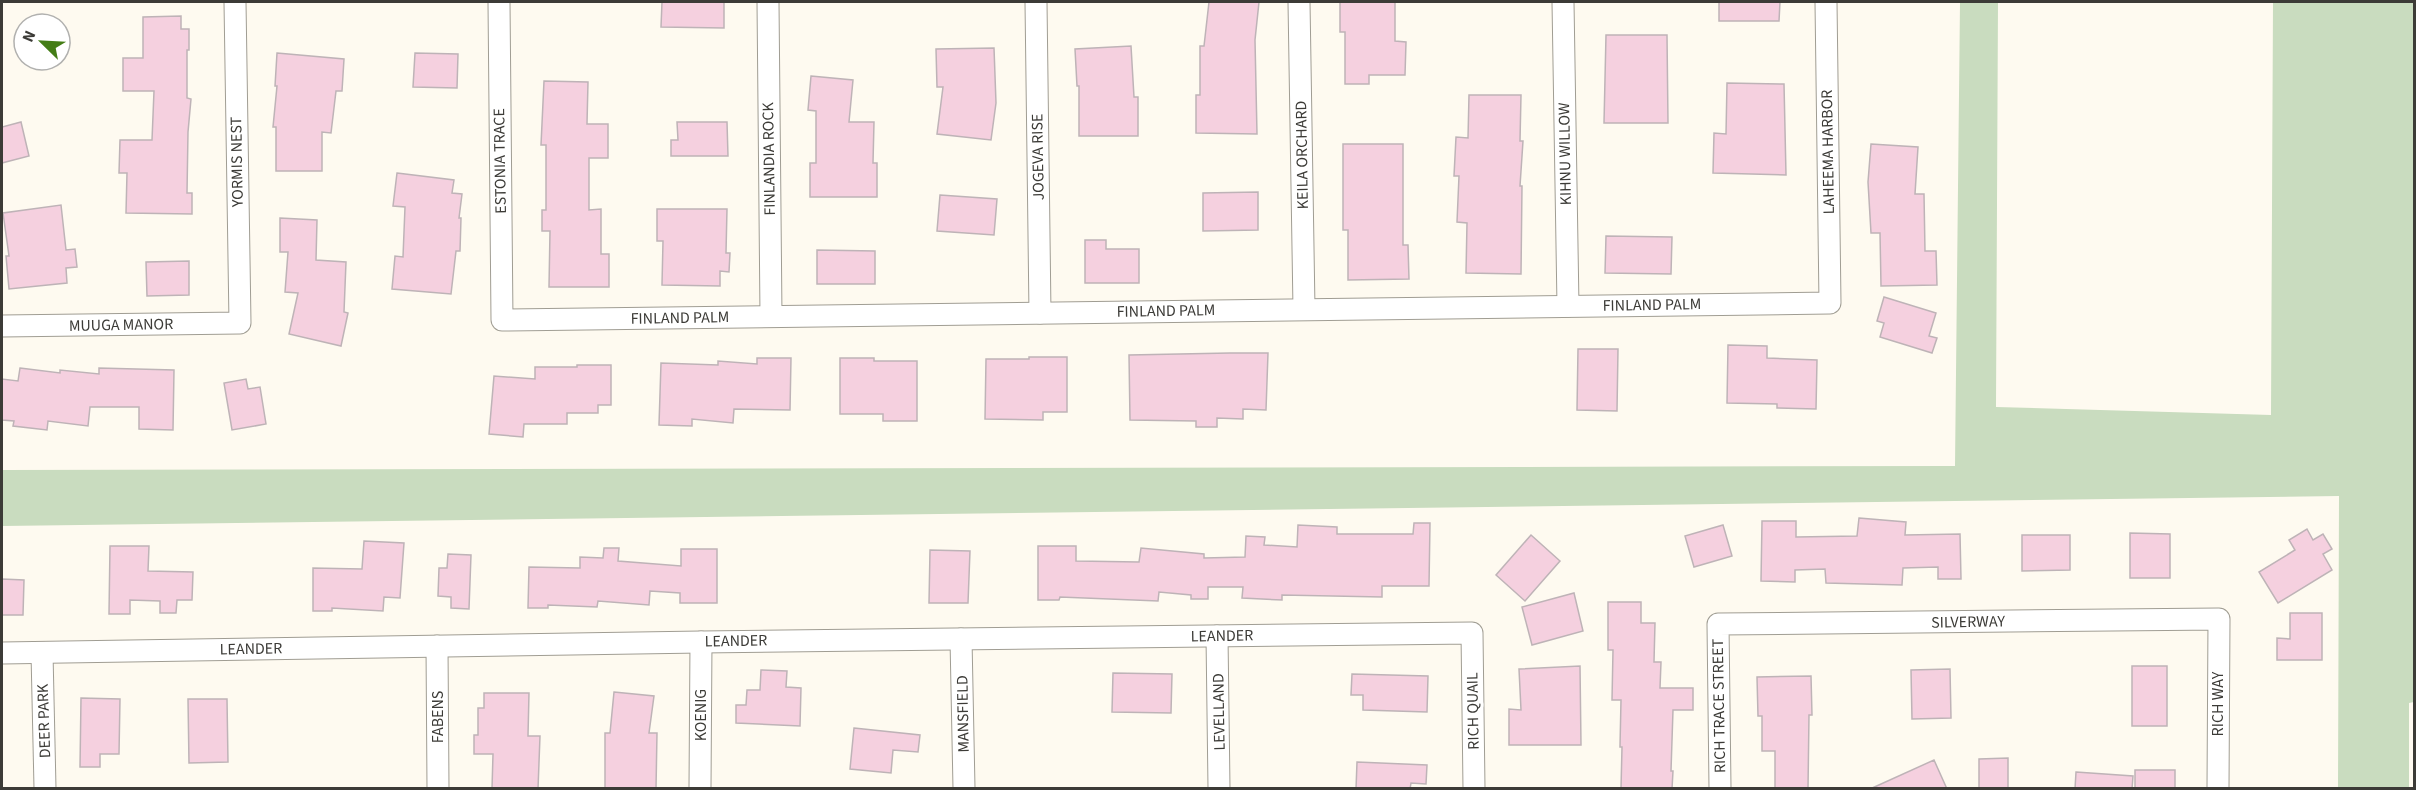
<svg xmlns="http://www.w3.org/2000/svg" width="2416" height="790" font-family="'Source Sans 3',sans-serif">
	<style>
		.green { fill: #c9dcbf }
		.building { fill: #f5d0df; stroke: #beb3b7; stroke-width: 1.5 }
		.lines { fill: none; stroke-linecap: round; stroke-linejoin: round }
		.minor-casing { stroke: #a09d93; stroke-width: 23 }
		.minor { stroke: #fff; stroke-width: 21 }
		.labels { text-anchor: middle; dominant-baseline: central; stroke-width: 6; stroke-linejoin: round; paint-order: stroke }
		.street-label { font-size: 16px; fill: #3c3b37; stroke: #fff }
	</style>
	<rect width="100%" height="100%" fill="#fefaf0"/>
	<polygon class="green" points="1960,2 1998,2 1996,407 2271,415 2273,2 2414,2 2414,702 2409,703 2409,788 2338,788 2339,496 2,526 2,470 1955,466"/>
	<g class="building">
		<polygon points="662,2 724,2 724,28 661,27"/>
		<polygon points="1209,2 1259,2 1255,40 1257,134 1196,133 1196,95 1200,95 1200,46 1204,46"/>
		<polygon points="1340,2 1395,2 1395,41 1406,42 1405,75 1369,75 1369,84 1345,84 1345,32 1340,32"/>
		<polygon points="1719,2 1780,2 1779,21 1719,21"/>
		<polygon points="181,16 181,29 189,29 189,50 187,50 187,98 191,99 188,132 187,193 192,193 192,214 126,213 127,173 119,173 120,140 152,140 154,91 123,91 123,58 143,58 143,17"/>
		<polygon points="1606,35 1667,35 1668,123 1604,123"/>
		<polygon points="1131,46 1134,97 1138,97 1138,136 1079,136 1079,86 1077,86 1075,49"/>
		<polygon points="994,48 996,103 991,140 937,134 943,87 937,87 936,49"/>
		<polygon points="277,53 344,59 342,91 336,91 331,133 322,132 322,171 276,171 276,127 273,127 277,86 275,86"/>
		<polygon points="415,53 458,54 457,88 413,87"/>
		<polygon points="811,76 853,80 849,122 874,122 873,163 877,163 877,197 810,197 810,163 816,163 816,111 808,110"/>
		<polygon points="544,81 588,82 587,124 608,124 608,158 589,158 589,210 601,209 601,254 609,254 609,287 549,287 550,231 542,231 542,210 546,210 546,145 541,145"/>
		<polygon points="1727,83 1784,84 1786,175 1713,173 1714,133 1726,134"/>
		<polygon points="1469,95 1521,95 1520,141 1523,141 1520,186 1522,186 1521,274 1466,273 1467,223 1457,222 1459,176 1454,176 1456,137 1468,138"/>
		<polygon points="21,122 29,156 2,163 2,127"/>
		<polygon points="677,122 727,122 728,156 671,156 671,140 678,140"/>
		<polygon points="1343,144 1403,144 1403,245 1408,245 1409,279 1348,280 1348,230 1343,230"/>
		<polygon points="1871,144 1918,147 1915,194 1924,194 1925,251 1936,251 1937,285 1881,286 1880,233 1871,233 1868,182"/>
		<polygon points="397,173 454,180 452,193 462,194 459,218 461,218 460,251 456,251 451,294 392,289 395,256 403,257 405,207 393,206"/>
		<polygon points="1258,192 1258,230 1203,231 1203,193"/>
		<polygon points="940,195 997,199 994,235 937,231"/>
		<polygon points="61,205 66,250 75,249 77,267 66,268 67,283 9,289 6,256 9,256 3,213"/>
		<polygon points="657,209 727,209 726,253 730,253 729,272 720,271 720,286 662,285 663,241 657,241"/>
		<polygon points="280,218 317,220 316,260 346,262 344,312 348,313 341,346 289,334 298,293 285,292 288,252 280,252"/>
		<polygon points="1606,236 1672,237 1671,274 1605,273"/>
		<polygon points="1085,240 1106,240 1106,249 1139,249 1139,283 1085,283"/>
		<polygon points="817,250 875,251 875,284 817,284"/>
		<polygon points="189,261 189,295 147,296 146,262"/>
		<polygon points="1884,297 1936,313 1929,336 1937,338 1932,353 1880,337 1884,323 1877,321"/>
		<polygon points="1728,345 1767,346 1767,358 1817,360 1816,409 1777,408 1777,404 1727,403"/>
		<polygon points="1578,349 1618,349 1617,411 1577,410"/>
		<polygon points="1230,353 1268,353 1266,410 1243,409 1243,419 1217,418 1217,427 1196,427 1196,421 1130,420 1129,355"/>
		<polygon points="1029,357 1067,357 1067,412 1043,412 1043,420 985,419 986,359 1029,359"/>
		<polygon points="757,358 791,358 790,410 734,409 733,423 692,419 692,426 659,425 661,363 718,365 718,361 757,364"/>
		<polygon points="840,358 874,358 874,361 917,361 917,421 883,421 883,414 840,414"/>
		<polygon points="577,365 611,365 611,405 598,405 598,413 567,413 567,424 524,424 523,437 489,434 494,376 535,379 535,367 577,367"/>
		<polygon points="20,368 60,373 60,370 99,374 99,368 174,370 173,430 139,429 139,407 90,407 88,426 48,421 47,430 13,426 14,421 2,420 2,379 18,381"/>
		<polygon points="246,379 248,389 260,387 266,424 232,430 224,383"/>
		<polygon points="1859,518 1906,522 1905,535 1960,534 1961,579 1938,579 1938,567 1903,568 1902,585 1826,583 1825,569 1795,570 1795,582 1761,581 1762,521 1796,521 1796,537 1857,536"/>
		<polygon points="1414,523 1430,523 1429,586 1382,586 1382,597 1282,595 1282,600 1242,598 1243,587 1208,587 1208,599 1191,599 1191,595 1159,592 1158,601 1060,597 1059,600 1038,600 1038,546 1076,546 1076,561 1139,562 1141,548 1204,554 1204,558 1245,557 1246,536 1265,537 1264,545 1297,547 1298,525 1337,527 1337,534 1413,534"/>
		<polygon points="1723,525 1732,556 1694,567 1685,536"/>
		<polygon points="2307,529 2313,540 2323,534 2332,549 2323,554 2332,570 2278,603 2259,572 2295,550 2289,540"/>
		<polygon points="2130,533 2170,534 2170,578 2130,578"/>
		<polygon points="1531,535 1560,561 1525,601 1496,575"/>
		<polygon points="2022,535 2070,535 2070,570 2022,571"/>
		<polygon points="364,541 404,543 400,598 384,597 383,611 332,608 332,611 313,611 313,568 362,569"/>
		<polygon points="110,546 149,546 148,571 193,572 192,600 177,600 176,613 160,613 160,601 130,600 130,614 109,614"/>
		<polygon points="604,548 619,548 618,561 681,566 681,549 717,549 717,603 680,603 680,593 650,591 649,605 598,601 597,607 548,605 548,608 528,608 529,567 580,568 580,557 603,558"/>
		<polygon points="930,550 970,551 968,603 929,603"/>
		<polygon points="448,554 471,555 469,609 451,608 451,597 438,596 439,568 447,568"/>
		<polygon points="2,579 24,580 23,615 2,615"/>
		<polygon points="1574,593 1583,631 1532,645 1522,607"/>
		<polygon points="1608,602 1641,602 1641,623 1655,623 1654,662 1661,662 1660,688 1693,688 1693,710 1673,710 1671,771 1673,771 1672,789 1621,789 1622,747 1620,747 1621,700 1612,700 1613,650 1608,650"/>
		<polygon points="2290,613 2322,613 2322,660 2277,660 2277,638 2290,639"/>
		<polygon points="1580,666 1581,745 1509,745 1509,709 1521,710 1519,669"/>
		<rect x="2132" y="666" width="35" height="60"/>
		<polygon points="1950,669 1951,718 1912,719 1911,670"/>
		<polygon points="761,670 787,671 786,687 801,688 800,726 736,723 736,705 746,705 747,690 760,690"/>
		<polygon points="1113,673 1172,674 1171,713 1112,712"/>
		<polygon points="1352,674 1428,676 1427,712 1363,710 1363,695 1351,695"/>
		<polygon points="1811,676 1812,715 1809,715 1808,789 1775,789 1775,751 1762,751 1762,716 1758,716 1757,677"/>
		<polygon points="614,692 654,696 649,733 657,733 656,789 605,789 605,733 610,733"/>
		<polygon points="484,693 529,693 528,736 540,736 538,789 492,789 493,754 474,754 474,735 478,735 478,708 484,708"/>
		<polygon points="81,698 120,699 119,754 100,754 100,767 80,767"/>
		<polygon points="188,699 227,699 228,762 189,763"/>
		<polygon points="854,728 920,735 918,752 893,750 891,773 850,769"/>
		<polygon points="2008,758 2008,789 1979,789 1979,759"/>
		<polygon points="1934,760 1947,789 1870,789"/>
		<polygon points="1357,762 1427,765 1426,784 1411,783 1410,789 1356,789"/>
		<rect x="2135" y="770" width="40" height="19"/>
		<polygon points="2076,772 2133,776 2132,789 2075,789"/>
	</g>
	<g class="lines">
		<defs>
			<g id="minor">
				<polyline points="499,2 502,320 1830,303 1826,2"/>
				<polyline points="768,2 771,316"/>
				<polyline points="1036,2 1040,313"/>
				<polyline points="1299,2 1304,309"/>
				<polyline points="1563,2 1568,306"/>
				<polyline points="2,326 240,323 235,2"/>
				<polyline points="1217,636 1219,788"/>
				<polyline points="961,639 964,788"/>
				<polyline points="437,646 438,788"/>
				<polyline points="2,653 701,642 1472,633 1474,788"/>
				<polyline points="42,653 45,788"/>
				<polyline points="700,788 701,642"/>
				<polyline points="1720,788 1718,624 2219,619 2218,788"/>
			</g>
		</defs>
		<use href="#minor" class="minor-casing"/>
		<use href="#minor" class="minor"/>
	</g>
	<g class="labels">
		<g class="street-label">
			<text transform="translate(1828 152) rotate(-91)">LAHEEMA HARBOR</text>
			<text transform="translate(1565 154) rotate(-91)">KIHNU WILLOW</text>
			<text transform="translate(1302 155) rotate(-91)">KEILA ORCHARD</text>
			<text transform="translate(1038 157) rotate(-91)">JOGEVA RISE</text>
			<text transform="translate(769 159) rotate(-91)">FINLANDIA ROCK</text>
			<text transform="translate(500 161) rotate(-91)">ESTONIA TRACE</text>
			<text transform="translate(237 162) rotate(-91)">YORMIS NEST</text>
			<text transform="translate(1652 305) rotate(-1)">FINLAND PALM</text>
			<text transform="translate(1166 311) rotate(-1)">FINLAND PALM</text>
			<text transform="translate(680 318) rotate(-1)">FINLAND PALM</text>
			<text transform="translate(121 325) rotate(-1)">MUUGA MANOR</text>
			<text transform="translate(1968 622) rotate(-1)">SILVERWAY</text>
			<text transform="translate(1222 636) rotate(-1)">LEANDER</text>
			<text transform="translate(736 641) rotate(-1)">LEANDER</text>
			<text transform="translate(251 649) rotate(-1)">LEANDER</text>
			<text transform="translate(2218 704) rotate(-90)">RICH WAY</text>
			<text transform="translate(1719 706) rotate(-91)">RICH TRACE STREET</text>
			<text transform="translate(1473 711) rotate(-91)">RICH QUAIL</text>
			<text transform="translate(1219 712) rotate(-91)">LEVELLAND</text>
			<text transform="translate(963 714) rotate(-91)">MANSFIELD</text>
			<text transform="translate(701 715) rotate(-90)">KOENIG</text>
			<text transform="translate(438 717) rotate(-90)">FABENS</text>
			<text transform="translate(44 721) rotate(-92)">DEER PARK</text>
		</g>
	</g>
	<rect width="2416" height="790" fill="none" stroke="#3c3b37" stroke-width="6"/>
	<g transform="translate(42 42) rotate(294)"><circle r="28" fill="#ffffff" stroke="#b1b1af" stroke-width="1.5"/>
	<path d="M0-4.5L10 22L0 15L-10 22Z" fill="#447d16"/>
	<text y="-9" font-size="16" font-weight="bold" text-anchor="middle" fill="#3c3b37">N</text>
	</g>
</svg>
